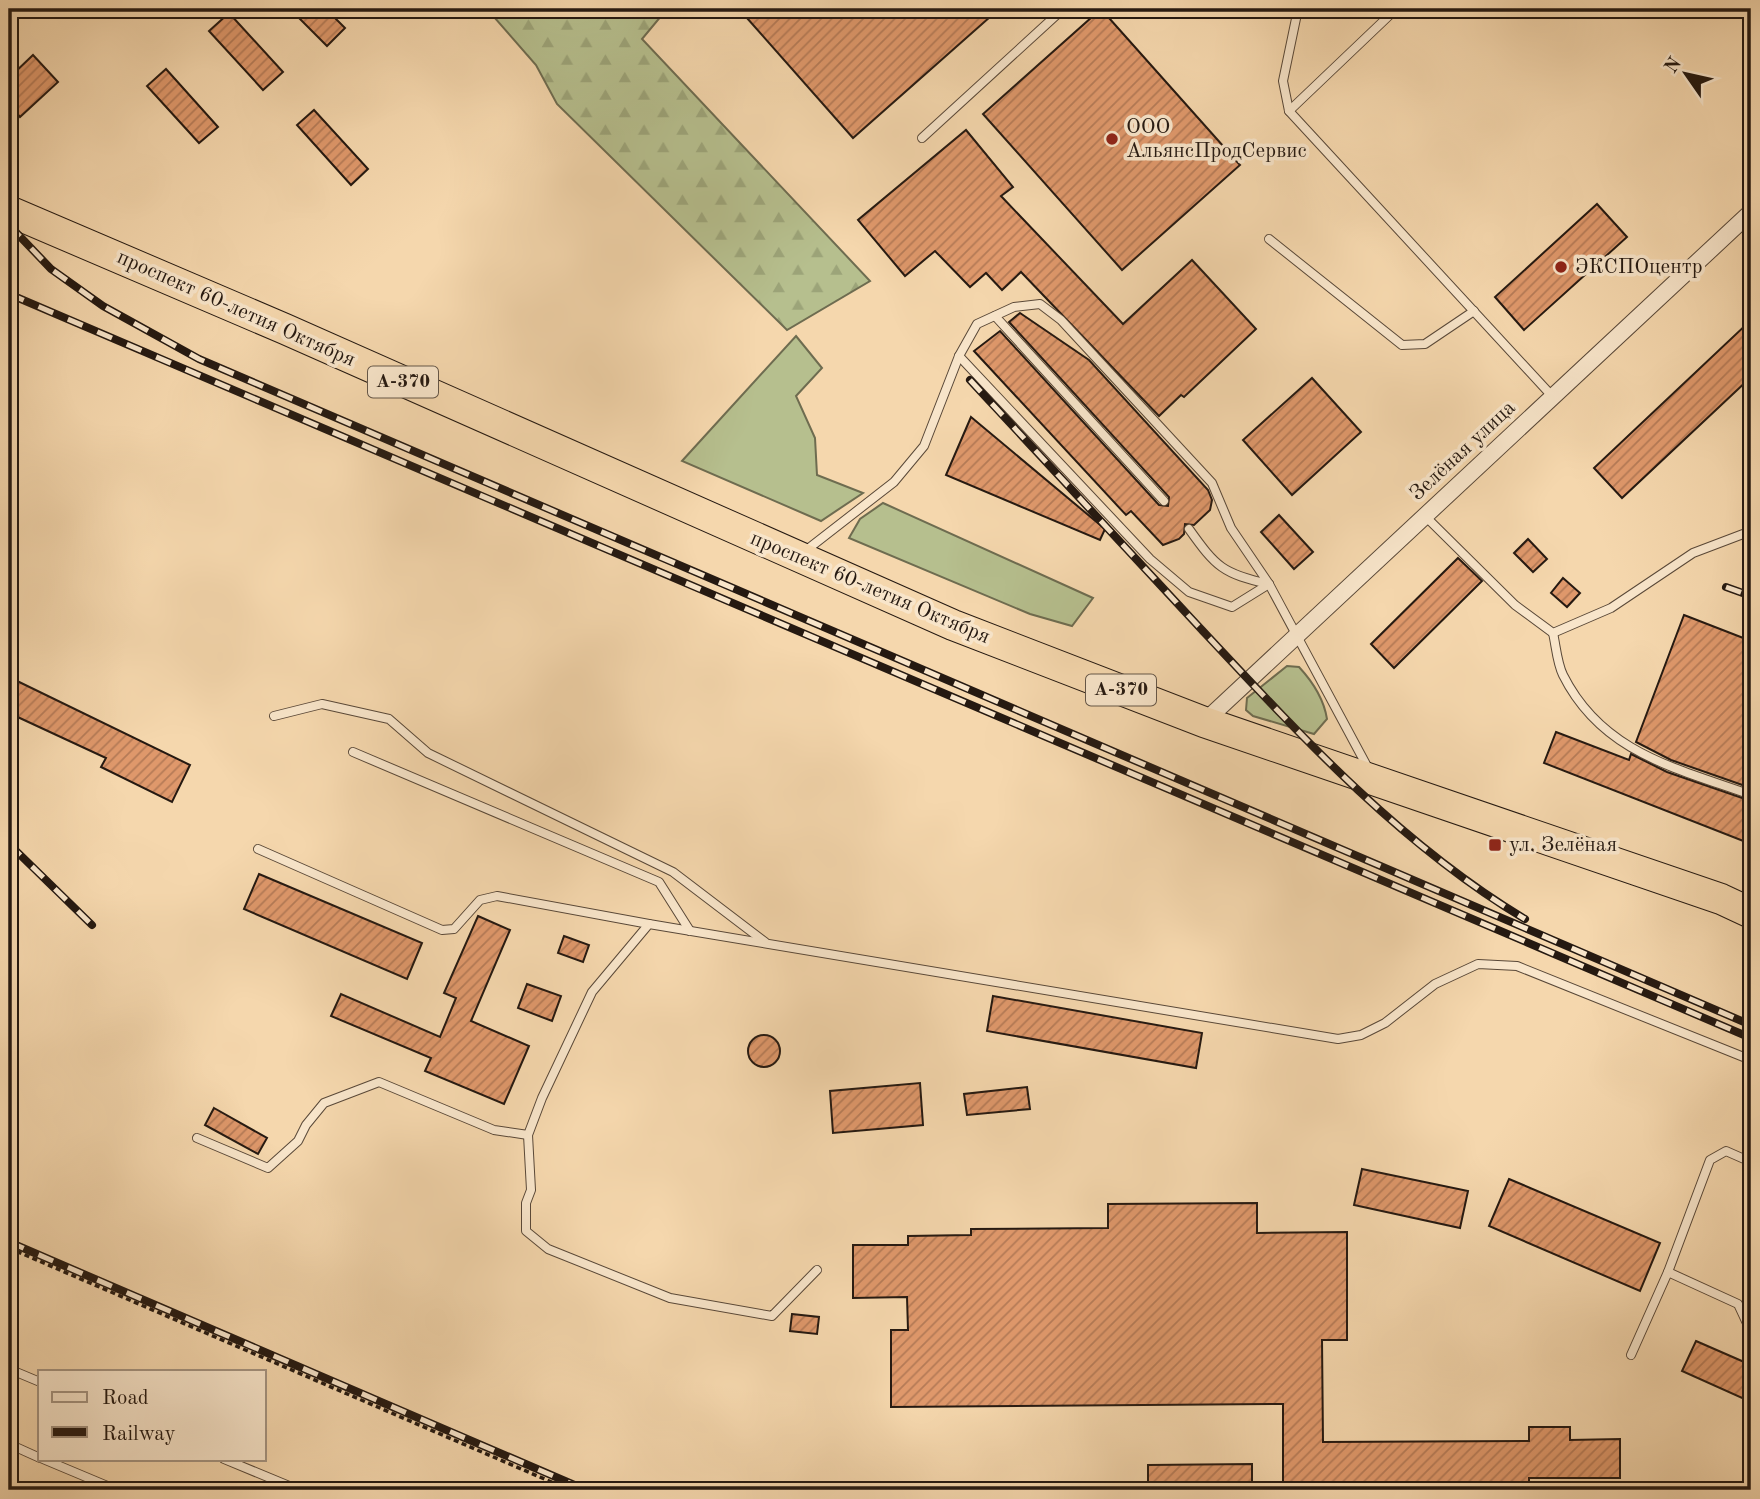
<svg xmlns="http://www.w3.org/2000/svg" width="1760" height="1499" font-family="'Old Standard TT',serif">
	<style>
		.grass { fill: #b6bf8e; stroke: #6e6c50; stroke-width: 2 }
		.forest { fill: url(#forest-firs); stroke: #6e6c50; stroke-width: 2 }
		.building { fill: url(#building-hatch); stroke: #251911; stroke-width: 2 }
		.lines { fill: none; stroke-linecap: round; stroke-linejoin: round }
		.lane-casing { stroke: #594838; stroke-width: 10 }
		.street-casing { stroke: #594838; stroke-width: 18 }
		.highway-casing { stroke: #251911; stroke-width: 32 }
		.path { stroke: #251911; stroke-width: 3.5; stroke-dasharray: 5 3.5; stroke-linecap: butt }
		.lane { stroke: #f8e5ca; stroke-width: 8 }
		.street { stroke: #f8e5ca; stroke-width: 16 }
		.highway { stroke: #f5d7ad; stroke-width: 30 }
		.rail-casing { stroke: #251911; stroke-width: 8 }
		.rail { stroke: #f8e5ca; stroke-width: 5; stroke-dasharray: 16; stroke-linecap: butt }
		.poi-dot { fill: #8f2418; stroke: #f8e5ca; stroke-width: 2.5 }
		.labels { text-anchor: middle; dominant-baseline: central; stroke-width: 7; stroke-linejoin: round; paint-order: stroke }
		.shield { fill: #f8e5ca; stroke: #645648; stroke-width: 2 }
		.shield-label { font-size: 19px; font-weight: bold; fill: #251911 }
		.poi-label { font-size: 21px; fill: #251911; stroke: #f8e5ca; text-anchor: start }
		.street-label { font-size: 21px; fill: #251911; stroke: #f8e5ca }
	</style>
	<defs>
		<pattern id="forest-firs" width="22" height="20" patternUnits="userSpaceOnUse" patternTransform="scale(1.75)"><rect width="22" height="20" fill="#b6bf8e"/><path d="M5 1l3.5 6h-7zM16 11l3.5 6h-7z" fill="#9ca479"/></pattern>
		<pattern id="building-hatch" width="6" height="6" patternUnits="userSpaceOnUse" patternTransform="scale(1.75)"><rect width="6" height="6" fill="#df986b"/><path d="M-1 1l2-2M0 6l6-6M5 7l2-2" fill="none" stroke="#b57b57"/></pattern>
	</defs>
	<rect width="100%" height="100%" fill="#f5d7ad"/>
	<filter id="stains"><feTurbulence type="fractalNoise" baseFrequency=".00286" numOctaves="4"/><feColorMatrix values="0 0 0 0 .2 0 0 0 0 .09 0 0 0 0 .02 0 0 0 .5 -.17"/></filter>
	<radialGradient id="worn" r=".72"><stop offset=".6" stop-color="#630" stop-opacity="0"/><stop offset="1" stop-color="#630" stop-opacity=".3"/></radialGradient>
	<g class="grass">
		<polygon points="796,336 822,368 796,396 815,438 817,475 863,493 821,521 682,461"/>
		<polygon points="883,503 1093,598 1072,626 1030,614 849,538 860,519"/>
		<path d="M1287 666 1299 667C1312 681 1324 700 1327 719L1314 734 1253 716 1246 710 1247 698Z"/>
	</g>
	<polygon class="forest" points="487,9 667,9 642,39 870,281 787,330 557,104 536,65"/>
	<g class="building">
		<polygon points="290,9 326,9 345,28 327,46"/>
		<polygon points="758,9 999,9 853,138 747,18"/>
		<polygon points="1101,9 1240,165 1122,270 983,114"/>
		<polygon points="229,13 283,72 263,90 209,31"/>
		<polygon points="33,55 58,82 20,117 9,104 9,78"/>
		<polygon points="166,69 218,127 199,143 147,86"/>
		<polygon points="314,110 368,169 351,185 297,125"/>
		<polygon points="966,130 1013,187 1001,196 1123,324 1192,260 1256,329 1184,397 1181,395 1159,416 1021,272 1002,290 986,273 970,287 935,251 905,276 858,220"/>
		<polygon points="1597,204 1627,237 1524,330 1495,297"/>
		<polygon points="1020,313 1089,360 1208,490 1212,500 1210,510 1194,525 1185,524 1184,534 1179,539 1163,545 1131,511 1126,515 974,351 1000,331 1159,505 1168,506 1169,497 1009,322"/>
		<polygon points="1751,320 1751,377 1622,498 1594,468"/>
		<polygon points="1312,378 1361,432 1292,495 1243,440"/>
		<polygon points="971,417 1105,529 1100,540 946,475"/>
		<polygon points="1279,515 1313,552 1294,569 1261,532"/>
		<polygon points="1528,539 1547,559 1533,572 1514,553"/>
		<polygon points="1458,558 1482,581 1394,668 1371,644"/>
		<polygon points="1563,578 1580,593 1567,607 1551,593"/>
		<polygon points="1684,615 1751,641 1751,788 1671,760 1636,742"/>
		<polygon points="13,679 190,765 172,802 101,767 106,758 9,713 9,688"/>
		<polygon points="1556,732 1629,760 1631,754 1667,772 1751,801 1751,844 1544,763"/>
		<polygon points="259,874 422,943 407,979 244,909"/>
		<polygon points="478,916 510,930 471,1021 529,1046 504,1104 425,1071 431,1058 331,1016 341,994 440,1037 456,998 444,993"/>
		<polygon points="564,936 589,945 583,962 558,953"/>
		<polygon points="527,984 561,996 552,1021 518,1008"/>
		<polygon points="993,996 1202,1033 1196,1068 987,1031"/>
		<circle cx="764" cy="1051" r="16"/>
		<polygon points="920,1083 923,1125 833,1133 830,1091"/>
		<polygon points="1027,1087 1030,1109 967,1115 964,1094"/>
		<polygon points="214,1108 267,1138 258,1154 205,1125"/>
		<polygon points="1362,1169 1468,1191 1460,1228 1354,1205"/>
		<polygon points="1509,1179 1660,1243 1640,1291 1489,1226"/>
		<polygon points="1257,1203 1257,1233 1347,1232 1347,1340 1322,1340 1323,1442 1529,1441 1529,1427 1570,1427 1570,1440 1620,1439 1620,1478 1529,1478 1529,1490 1283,1490 1283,1404 891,1407 891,1330 908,1330 907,1297 853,1298 853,1245 908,1245 908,1236 971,1235 971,1229 1108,1228 1108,1204"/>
		<polygon points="792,1314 819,1317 817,1334 790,1331"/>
		<polygon points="1696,1341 1751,1365 1751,1402 1682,1371"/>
		<polygon points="1252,1464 1252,1490 1148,1490 1148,1465"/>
	</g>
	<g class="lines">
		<defs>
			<g id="lane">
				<polyline points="1298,9 1283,81 1289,111 1552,396"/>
				<polyline points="1289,111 1396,9"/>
				<polyline points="922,138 1063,9"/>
				<polyline points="1269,239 1402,345 1425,344 1474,311"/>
				<polyline points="995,316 1164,501"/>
				<polyline points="959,356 1150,559 1189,592 1232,607 1269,584"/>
				<polyline points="1424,515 1515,605 1553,633 1611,608 1693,553 1751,531"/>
				<path d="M1189 529C1216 567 1223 574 1269 584"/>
				<polyline points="804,552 894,482 924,446 959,356 977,324 1014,307 1040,304 1061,320 1212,483 1231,528 1269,584 1368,768"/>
				<path d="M1553 633C1556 646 1557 663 1563 675 1602 753 1676 768 1751 795"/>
				<polyline points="274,716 322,704 389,719 428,753 673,872 765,942"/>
				<polyline points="353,752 659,882 690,931"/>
				<polyline points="258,849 442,930 454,929 480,900 497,896 649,924"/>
				<polyline points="197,1138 268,1168 298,1141 306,1125 324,1103 379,1082 494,1130 528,1135"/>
				<polyline points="817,1270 772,1316 670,1298 548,1249 526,1231 526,1203 531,1190 528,1135 542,1098 592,992 649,924 1338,1039 1361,1035 1385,1023 1435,984 1478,964 1517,966 1751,1060"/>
				<polyline points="1668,1272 1738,1304 1751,1332"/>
				<polyline points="1631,1355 1668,1272 1710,1160 1726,1151 1751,1162"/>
				<polyline points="9,1369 40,1382"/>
				<polyline points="9,1444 40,1458"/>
				<polyline points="43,1459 117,1490"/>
				<polyline points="224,1459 299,1490"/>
			</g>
			<polyline id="street" points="1204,722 1751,212"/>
			<polyline id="highway" points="9,211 285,329 953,625 1204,722 1721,899 1751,913"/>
		</defs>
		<use href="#lane" class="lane-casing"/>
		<use href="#street" class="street-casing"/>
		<use href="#highway" class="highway-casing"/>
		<polyline class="path" points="9,1248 570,1490"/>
		<use href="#lane" class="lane"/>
		<use href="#street" class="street"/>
		<use href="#highway" class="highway"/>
		<defs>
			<g id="rail">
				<polyline points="9,225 51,269 103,306 199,359 1751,1025"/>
				<polyline points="9,294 1751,1038"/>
				<path d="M970 380C1047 463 1124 546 1201 629 1300 735 1400 844 1525 919"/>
				<polyline points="1726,587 1751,596"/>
				<polyline points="9,844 92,925"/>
				<polyline points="9,1242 586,1490"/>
			</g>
		</defs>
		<use href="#rail" class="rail-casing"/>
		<use href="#rail" class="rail"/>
	</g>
	<g class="poi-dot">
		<circle cx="1112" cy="139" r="7"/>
		<circle cx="1561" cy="267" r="7"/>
		<rect x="1488" y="838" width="14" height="14" rx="3.5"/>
	</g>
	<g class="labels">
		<g class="shield">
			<rect x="368" y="366.5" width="70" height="31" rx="5"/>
			<rect x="1086" y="674.5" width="70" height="31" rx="5"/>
		</g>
		<g class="shield-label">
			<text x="403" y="382">А-370</text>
			<text x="1121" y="690">А-370</text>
		</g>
		<g class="poi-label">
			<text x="1126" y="127">ООО<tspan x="1126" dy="24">АльянсПродСервис</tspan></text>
			<text x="1575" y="267">ЭКСПОцентр</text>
			<text x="1509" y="845">ул. Зелёная</text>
		</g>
		<g class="street-label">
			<text transform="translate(236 309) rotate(24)">проспект 60-летия Октября</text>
			<text transform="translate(1463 451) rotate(-43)">Зелёная улица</text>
			<text transform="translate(870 588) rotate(23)">проспект 60-летия Октября</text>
		</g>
	</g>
	<rect width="1760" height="1499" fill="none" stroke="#f5d7ad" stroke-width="35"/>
	<rect x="10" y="10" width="1739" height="1478" fill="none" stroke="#251911" stroke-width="3.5"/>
	<rect x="18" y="18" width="1725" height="1464" fill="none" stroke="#251911" stroke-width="2"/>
	<rect x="38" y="1370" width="228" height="91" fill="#f8e5ca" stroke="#a49380" stroke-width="2"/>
	<rect x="52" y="1392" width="35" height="10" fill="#f8e5ca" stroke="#a49380" stroke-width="2"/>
	<text x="102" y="1404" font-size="21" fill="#251911">Road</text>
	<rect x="52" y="1427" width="35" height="10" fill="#251911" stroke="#a49380" stroke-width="2"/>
	<text x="102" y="1440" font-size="21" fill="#251911">Railway</text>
	<g transform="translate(1686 74) rotate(304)" stroke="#f8e5ca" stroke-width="5" paint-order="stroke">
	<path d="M0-5L12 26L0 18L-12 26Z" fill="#251911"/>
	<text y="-10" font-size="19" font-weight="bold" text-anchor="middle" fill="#251911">N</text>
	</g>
	<rect width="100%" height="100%" filter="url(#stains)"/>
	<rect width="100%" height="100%" fill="url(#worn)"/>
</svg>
